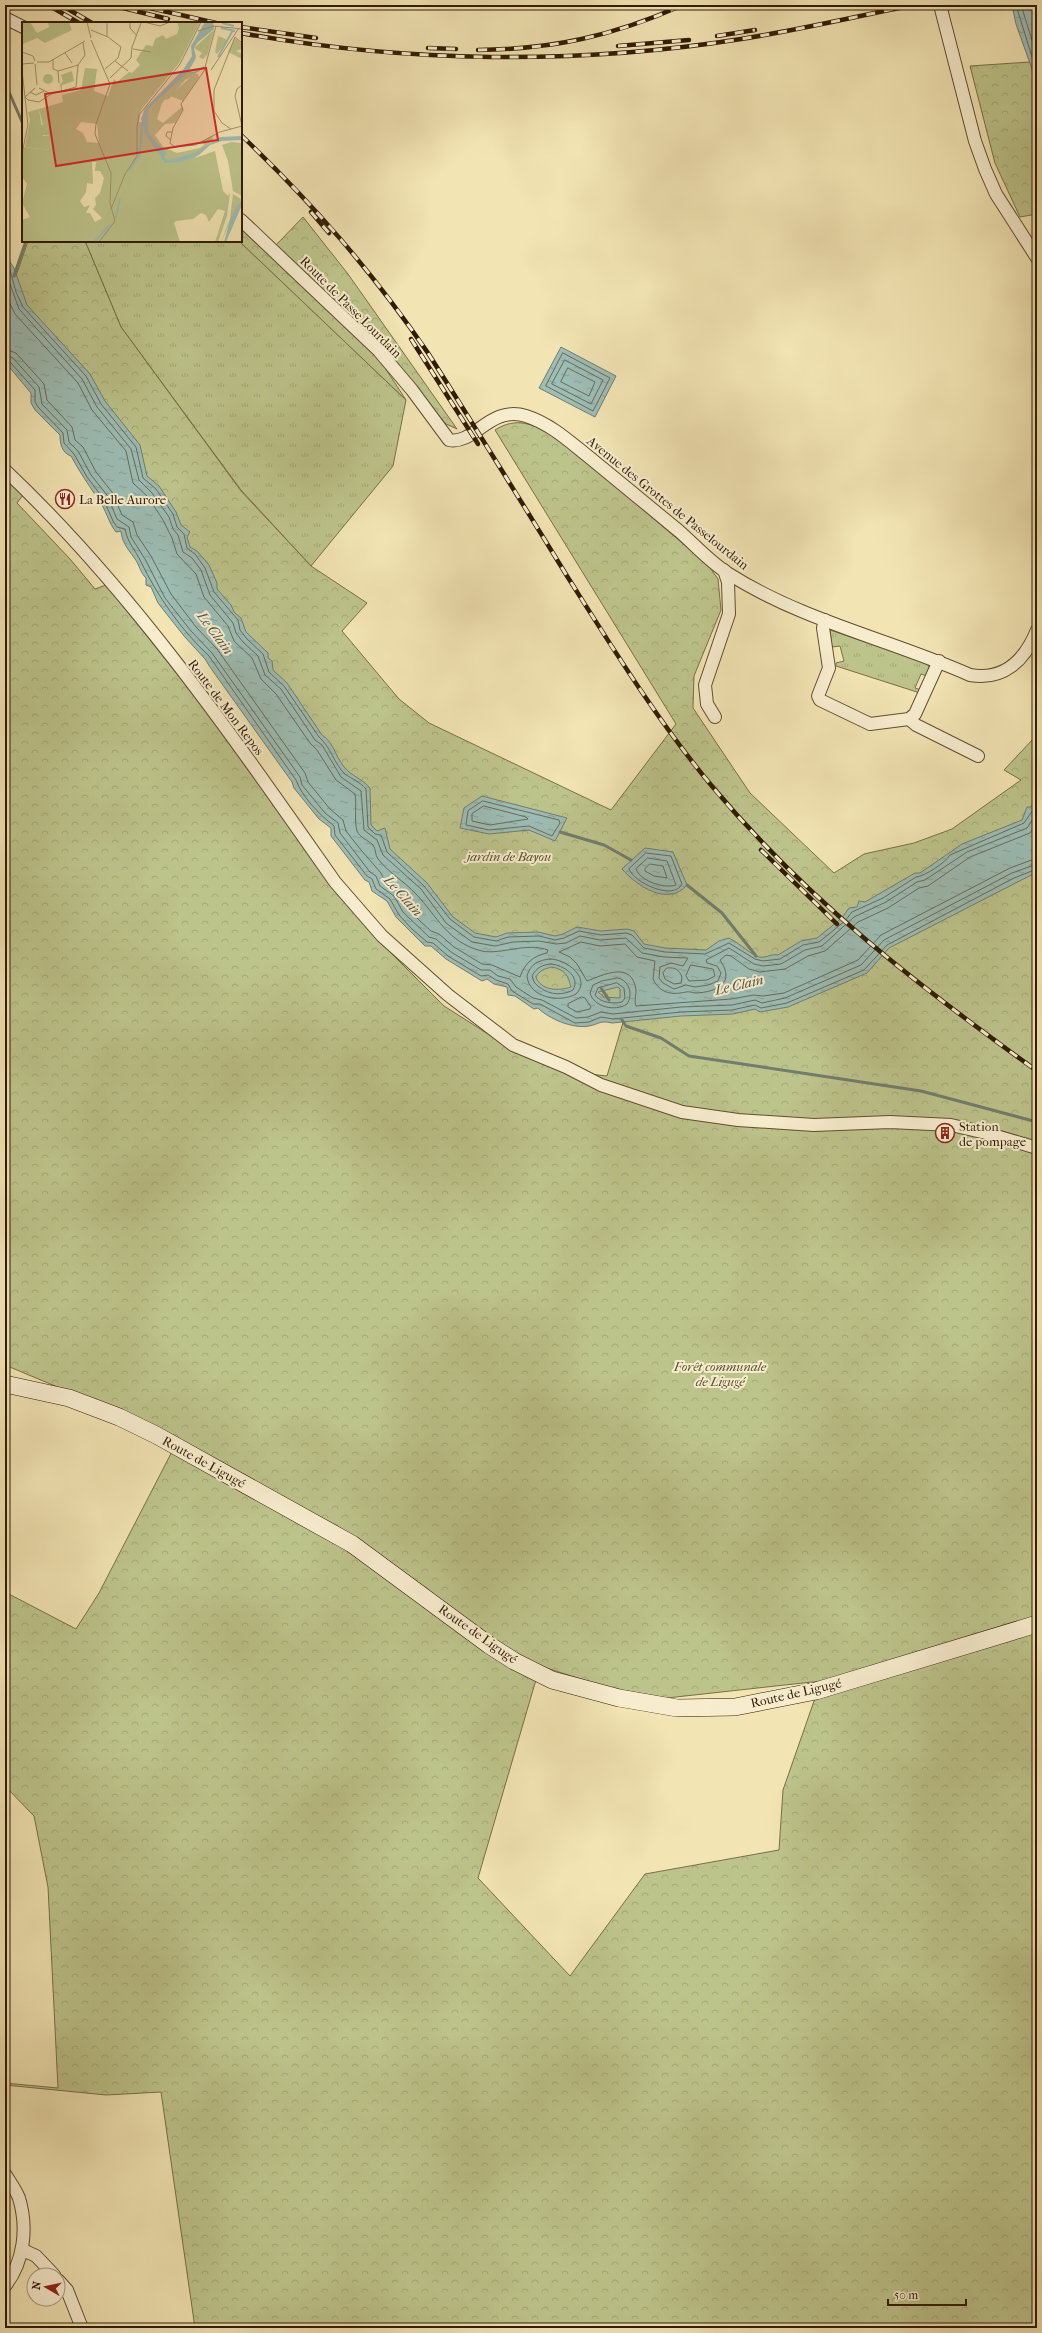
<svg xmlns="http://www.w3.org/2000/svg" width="1042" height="2333" font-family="'IM FELL French Canon',serif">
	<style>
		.grass { fill: url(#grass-tufts); stroke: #767046 }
		.forest { fill: url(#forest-crowns); stroke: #767046; fill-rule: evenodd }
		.water { fill: url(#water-ripples); stroke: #717d6d; fill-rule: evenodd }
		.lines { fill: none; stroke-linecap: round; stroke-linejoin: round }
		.shore { stroke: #666c5a; stroke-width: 1 }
		.stream { stroke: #717d6d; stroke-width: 3 }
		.street-casing { stroke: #604e2d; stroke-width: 14 }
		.secondary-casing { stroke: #301c00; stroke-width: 18 }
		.street { stroke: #f7edce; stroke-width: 12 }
		.secondary { stroke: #f7edce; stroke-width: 17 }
		.rail-casing { stroke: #301c00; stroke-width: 4.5 }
		.rail { stroke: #f7edce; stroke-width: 3; stroke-dasharray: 9; stroke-linecap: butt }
		.labels { text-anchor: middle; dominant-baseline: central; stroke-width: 4; stroke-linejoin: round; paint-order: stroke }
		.street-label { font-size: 13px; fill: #301c00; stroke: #f7edce }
		.poi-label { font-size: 13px; fill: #301c00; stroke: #f7edce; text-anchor: start }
		.park-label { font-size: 13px; font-style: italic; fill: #5a4e2a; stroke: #f7edce }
		.water-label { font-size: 14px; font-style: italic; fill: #56543f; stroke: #f7edce }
		.inset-river { fill: none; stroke: #9dbdb5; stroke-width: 2 }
		.inset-road { fill: none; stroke: #a4946b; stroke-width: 1 }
		.view { fill: #d62828; fill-opacity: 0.15; stroke: #d62828; stroke-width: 2 }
		.inset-edge { fill: none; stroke: #301c00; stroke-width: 2 }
	</style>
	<defs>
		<pattern id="grass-tufts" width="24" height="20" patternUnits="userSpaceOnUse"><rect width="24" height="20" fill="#bdc48b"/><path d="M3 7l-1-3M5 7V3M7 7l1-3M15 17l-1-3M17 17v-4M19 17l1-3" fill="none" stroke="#a3a876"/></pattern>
		<pattern id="forest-crowns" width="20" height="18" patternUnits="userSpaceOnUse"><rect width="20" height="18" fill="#bdc48b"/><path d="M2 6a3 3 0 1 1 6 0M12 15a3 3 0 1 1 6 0" fill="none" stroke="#a3a876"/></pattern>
		<pattern id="water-ripples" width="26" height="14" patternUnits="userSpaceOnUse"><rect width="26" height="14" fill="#9dbdb5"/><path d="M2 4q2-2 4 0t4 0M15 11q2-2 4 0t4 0" fill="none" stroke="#88a29a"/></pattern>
	</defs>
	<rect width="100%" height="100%" fill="#f2e4b3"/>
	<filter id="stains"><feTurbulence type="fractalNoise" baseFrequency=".005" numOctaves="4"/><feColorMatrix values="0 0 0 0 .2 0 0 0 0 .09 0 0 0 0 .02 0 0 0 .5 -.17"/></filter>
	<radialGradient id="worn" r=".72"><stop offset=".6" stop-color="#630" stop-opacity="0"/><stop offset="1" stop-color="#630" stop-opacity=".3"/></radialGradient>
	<g class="grass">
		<polygon points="85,241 239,241 406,400 393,466 311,566 241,490 121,327"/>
		<polygon points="830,630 927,663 930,669 927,676 921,674 915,688 921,690 920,693 836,666 836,663 844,661 840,646 832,647"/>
	</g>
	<g class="forest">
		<polygon points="1030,62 1037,72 1037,214 1020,217 995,163 970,66"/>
		<polygon points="303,217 348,274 457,429 446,424 368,332 276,245"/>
		<polygon points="241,226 378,357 406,400 239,241 241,241"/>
		<path d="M28 241H85L121 327 241 491 311 566 367 603 342 631 399 699 429 723 611 810 676 724 495 430C517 416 532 425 554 434L708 565 718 579 721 610 694 676 693 708 750 793 834 873 864 854 914 843 952 829 1021 780 1004 770 1035 737 1037 727V2328H195L161 2092 106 2095 5 2085V2083L58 2088 48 1887 34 1816 5 1786V1592L76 1629 99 1593 179 1438 5 1365V479L23 495 17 503 70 559 95 589 106 585 198 700 345 903 387 949 444 1006 518 1053 563 1071 607 1076 627 1009 540 993 419 900 5 308ZM540 1666 606 1687 667 1698 821 1681 783 1790 779 1850 645 1874 570 1976 478 1878Z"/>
	</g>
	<g class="water">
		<polygon points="1012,5 1037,5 1037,83 1016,24"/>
		<path d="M8 259 14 268 27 305 90 374 105 401 140 445 147 476 159 486 176 512 181 525 190 532 187 537 190 547 197 551 209 565 217 583V589L231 605 234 612 241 618 246 632 268 653V658L272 661 273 670 287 683 322 735C335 743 336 761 348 771 355 777 363 780 370 788L371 825 377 831 385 828 390 849 427 883 453 917 475 933 496 937 507 933 538 932 555 936 563 934 577 927 601 931 627 929 634 931 644 944 665 948 706 950 719 941 729 938C739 943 747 951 756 956 765 960 770 953 778 955L801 941 817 938 842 918 849 908 857 907 859 901 865 902 915 873H920L962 844 1022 820 1027 807H1031L1037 797V872L889 948 867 973 788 1007 760 1012 755 1009 733 1014 681 1016 612 1023C599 1020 600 1024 589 1026 573 1029 549 1019 538 1008L534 1009 515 996 508 995 507 987 494 984 487 979 482 981 446 959 431 946H425L396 917 387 901 372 891 369 882 365 880 331 836V828L319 819 294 788 292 782 210 667 205 659 184 636 158 603 151 587 146 585V578C141 573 140 568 137 562 130 551 122 544 121 531L116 532C108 522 106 509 98 499 88 484 79 471 71 456 62 453 60 444 60 435L35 410 31 403V393L5 362V260ZM552 967C565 970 568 975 571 987 559 991 541 991 536 977 540 970 544 969 552 967ZM618 987 620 989V998L604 997 598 992Z"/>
		<polygon points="561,347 616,376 595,417 539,388"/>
		<polygon points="482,796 567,818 555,841 529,830 489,834 460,828 464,808"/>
		<path d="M645 848 673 852 687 885C668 907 637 886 622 869Z"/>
	</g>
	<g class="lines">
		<g class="shore">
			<polyline points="1016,5 1037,73"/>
			<polyline points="1021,5 1037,56"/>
			<path d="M5 263 10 270 16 292 23 307 86 376 101 404 136 447 143 478 156 489 173 514 177 527 184 534 187 548 195 554 205 568 214 592 238 620 240 630 247 639 263 654 269 672 284 686 319 737C331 747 334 764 345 774 352 779 360 782 366 789L368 827 375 834 381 835 387 852 424 886 450 919 474 937 496 941 508 937 539 936 555 940 564 938 579 931 601 935 626 933 632 935 644 948 665 952 705 954 729 943 755 959 763 961 780 959 803 945 819 942 845 921 852 912 883 898 916 877C925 876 945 863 950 855L1024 823 1037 804"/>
			<polyline points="5,270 19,309 82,379 97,407 131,449 139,480 152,493 169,517 173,529 178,535 183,552 192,558 201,570 210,595 233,623 236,633 243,642 258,656 265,675 281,689 315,740 322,745 341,777 361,791 364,830 377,840 383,855 421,889 446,923 472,942 495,946 513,942 539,941 556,944 566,943 580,936 600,940 626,938 642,953 664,957 688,958 683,966 671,963 660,967 659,978 663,983 674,989 686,985 695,987 708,985 718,981 721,973 717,966 707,963 706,960 729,948 754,964 763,966 781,964 805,950 822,946 854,917 886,902 917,882 925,880 967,852 1027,828 1037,813"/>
			<path d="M5 293 15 314 78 383 92 410 126 451 133 483 148 497 163 520 172 538 177 554 196 574 204 597 228 626 234 641 252 658 261 679 276 694 310 743 317 750 336 780 355 794C357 804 354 822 357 831 360 838 368 840 373 845 376 849 375 855 378 859 389 873 405 882 416 894 437 916 448 943 482 951 501 955 526 942 548 950L547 953C533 956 525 963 520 977L492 965 482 964 454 947 439 934 431 931 420 921 408 909 399 892 385 882 381 873 361 850 346 831 343 820 330 809 308 782 305 773 217 649 196 627 171 594 151 556 137 535 133 522 122 515 112 492 96 472 83 447 75 440 72 427 47 400 44 384 16 353 5 349"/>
			<polygon points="563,353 610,378 593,411 546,386"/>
			<polyline points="5,355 13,358 39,387 42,404 67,430 69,442 78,451 91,475 107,495 117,519 129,527 131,537 145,559 165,598 191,631 212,653 300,777 302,785 325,813 338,823 340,833 370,872 376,876 380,886 394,896 403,912 429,937 436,939 451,952 481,970 490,970 498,976 510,979 516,987 533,998 542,1000 576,1018 588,1017 601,1012 613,1014 681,1007 732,1005 755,1000 762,1003 785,998 861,965 884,940 1012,873 1037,864"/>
			<path d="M5 360 10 362 35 390V402L38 407 63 433 64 443 74 454 87 477 103 498 113 521 117 527 125 529C128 544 135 549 141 562 157 595 180 629 209 656L296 780C302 797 319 814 334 826L335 835 367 876 372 879 376 889 390 899 399 915 412 929 427 942 433 943 448 956 481 976 488 975 496 980 508 984 512 991 533 1004H540L575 1023 589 1022 601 1017 613 1019 681 1012 732 1010 755 1005 761 1008 787 1003 864 970 887 945 1014 878 1037 869"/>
			<polygon points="565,360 603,380 591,404 552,384"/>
			<polygon points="568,368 595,382 589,396 561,382"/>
			<polygon points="483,801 559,820 560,823 552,836 529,826 489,830 466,825 468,811"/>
			<polygon points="484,806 526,817 528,819 490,825 472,821 472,814"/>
			<path d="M1037 823 1030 833 970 857 928 886 919 888 888 908 858 922 825 951 808 956 785 969 760 972 749 969 731 956 726 955 720 960C736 983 717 992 696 993 693 993 689 991 686 992 673 995 660 994 653 979L655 961 637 957 625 944 600 946 581 942 559 952 570 957 577 964 587 981C603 975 632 960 636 990 636 996 634 1002 636 1006L731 999 754 995 763 996 784 993 858 960 881 935 1010 868 1037 858"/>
			<path d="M646 853 671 856 682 884C674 901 634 883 629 869Z"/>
			<path d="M648 858 667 861 676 885C664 889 640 881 636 869Z"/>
			<polygon points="650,864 663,866 667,878 654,876 645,871 645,869"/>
			<path d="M550 959C566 959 592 978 576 994 560 1003 529 998 527 976 530 964 539 960 550 959Z"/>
			<path d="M551 964C563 965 581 976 573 990 560 997 544 994 534 982L532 976C537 967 542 965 551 964Z"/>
			<polygon points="691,965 713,969 715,976 707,980 689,981 686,976"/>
			<path d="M667 968C676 967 679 970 682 977L681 983 674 984 665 979 663 973Z"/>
			<path d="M618 978C630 981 633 995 627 1004 615 1012 594 1007 590 993L593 985 602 981Z"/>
			<path d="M617 983 624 988 625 998 622 1002C613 1004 601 1003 595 995L598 988Z"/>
			<polygon points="582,997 585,998 591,1007 590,1009 577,1012 568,1007 568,1004"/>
		</g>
		<g class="stream">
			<polyline points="5,83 23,124"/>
			<polyline points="14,276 26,241"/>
			<polyline points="560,832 604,845 631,860"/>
			<polyline points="687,885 722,913 756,956"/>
			<polyline points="601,988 609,1000"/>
			<polyline points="622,1020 626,1026 661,1038 689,1056 921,1091 1037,1122"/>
		</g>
		<defs>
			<g id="street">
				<polyline points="940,5 975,141 985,169 996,194 1037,258"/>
				<polyline points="5,18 23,27"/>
				<path d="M241 220 379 351 412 390 449 440C475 445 489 405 526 416 551 424 570 442 589 457 619 482 649 506 679 531 695 545 711 563 729 574 803 621 891 640 970 675 1004 681 1025 660 1037 630"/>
				<path d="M5 470C133 591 234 738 335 882L382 936 448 995 513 1045 566 1067 601 1085 682 1112 738 1120 814 1125 890 1122 951 1125 986 1133 1037 1148"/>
				<polyline points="825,620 823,628 829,668 818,696 820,700 870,724 909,719 915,714 939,661"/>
				<polyline points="715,717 707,704 705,685 729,614 728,582 724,570"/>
				<polyline points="909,719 916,725 978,756"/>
				<path d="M5 2174C10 2182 16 2190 19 2198 28 2228 24 2262 5 2286"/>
				<polyline points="23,2250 36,2256 54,2275"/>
				<polyline points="58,2280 67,2290 82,2328"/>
			</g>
			<polyline id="secondary" points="5,1384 69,1398 119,1417 156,1435 352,1544 489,1645 514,1661 552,1680 619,1698 677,1708 735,1707 816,1691 1037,1624"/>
		</defs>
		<use href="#street" class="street-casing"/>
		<use href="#secondary" class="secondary-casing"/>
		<use href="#street" class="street"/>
		<use href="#secondary" class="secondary"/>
		<defs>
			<g id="rail">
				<polyline points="48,5 79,23"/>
				<polyline points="61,5 92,23"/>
				<polyline points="111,5 168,19"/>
				<polyline points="137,5 216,23"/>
				<polyline points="241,27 316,38"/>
				<path d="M241 33C404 63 577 65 741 39 799 30 857 16 915 5"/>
				<polyline points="717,36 755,30"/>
				<polyline points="618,46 689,40"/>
				<polyline points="428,48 456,49"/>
				<path d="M478 50C554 49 613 36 683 5"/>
				<path d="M241 135C314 205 371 270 428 353 475 427 521 501 567 576 612 647 657 720 711 785 807 900 916 984 1037 1071"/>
				<polyline points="311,212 329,233"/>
				<polyline points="411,339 478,444"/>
				<polyline points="761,850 837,924"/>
			</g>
		</defs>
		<use href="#rail" class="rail-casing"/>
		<use href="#rail" class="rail"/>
	</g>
	<defs>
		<symbol id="restaurant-ring" viewBox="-11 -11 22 22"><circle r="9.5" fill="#f7edce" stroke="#8f2418" stroke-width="1.5"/><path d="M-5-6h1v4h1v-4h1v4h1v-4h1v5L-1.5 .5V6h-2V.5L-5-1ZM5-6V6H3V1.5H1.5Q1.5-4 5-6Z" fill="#8f2418"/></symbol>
		<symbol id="building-ring" viewBox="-11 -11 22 22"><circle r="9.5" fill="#f7edce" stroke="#8f2418" stroke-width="1.5"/><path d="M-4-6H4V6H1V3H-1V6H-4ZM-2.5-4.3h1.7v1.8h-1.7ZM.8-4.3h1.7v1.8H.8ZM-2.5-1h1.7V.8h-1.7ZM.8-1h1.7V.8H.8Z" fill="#8f2418"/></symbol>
	</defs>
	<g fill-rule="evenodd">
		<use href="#restaurant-ring" x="54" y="488" width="22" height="22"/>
		<use href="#building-ring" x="934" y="1122" width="22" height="22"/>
	</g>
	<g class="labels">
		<g class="street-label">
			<text transform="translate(351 307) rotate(45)">Route de Passe Lourdain</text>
			<text transform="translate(668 503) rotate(39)">Avenue des Grottes de Passelourdain</text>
			<text transform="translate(226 707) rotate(53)">Route de Mon Repos</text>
			<text transform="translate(204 1462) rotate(29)">Route de Ligugé</text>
			<text transform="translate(478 1634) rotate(35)">Route de Ligugé</text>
			<text transform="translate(796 1693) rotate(-13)">Route de Ligugé</text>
		</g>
		<g class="poi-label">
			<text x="79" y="499">La Belle Aurore</text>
			<text x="959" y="1126">Station<tspan x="959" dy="15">de pompage</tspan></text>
		</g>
		<g class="park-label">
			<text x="509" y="856">jardin de Bayou</text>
			<text x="720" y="1366">Forêt communale<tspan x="720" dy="15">de Ligugé</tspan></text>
		</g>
		<g class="water-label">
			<text transform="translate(215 633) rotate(53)">Le Clain</text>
			<text transform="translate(403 896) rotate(48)">Le Clain</text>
			<text transform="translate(739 985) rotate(-13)">Le Clain</text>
		</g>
	</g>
	<g transform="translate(22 22)">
		<rect width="220" height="220" fill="#f2e4b3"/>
		<path d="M0 0H8L15 11 27 5 26 0H47L50 8 23 21 15 16 1 22ZM192 8 185 34 181 32 184 34 181 37 177 35 180 31 172 26ZM196 14 204 17V21L195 32 193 30ZM172 52H176L177 55 161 79 148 74ZM17 87 21 114H29L28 128 3 125 8 98 6 90Z" fill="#bdc48b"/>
		<path d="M155 0H178L157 41 119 88 117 100H121L126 85 163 50 176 52 163 58 146 78 144 77 140 81 135 97 141 101 160 85 161 87 153 101 143 102 133 113 141 125 155 131 178 126 182 123 180 119 190 114 191 118 173 136 193 129 201 169 206 174 208 171 205 194 196 220H193L203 189 196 187 187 200 184 193 179 191 171 197 154 199 152 201 158 220H0V198L8 195 0 181 5 162 0 155V125L28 128 29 114 14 112 15 104 21 103 17 87 41 80 38 62 41 59 39 53 50 49 52 59 40 63V73L59 68 63 46 75 47 72 69 86 74 92 57 95 60 107 50 110 51 118 43 114 38 124 23 131 24 133 17 141 13 144 17 155 12 157 6ZM59 100 75 102 77 121 65 120 61 111 54 107ZM70 140H74L73 149H78L82 156 78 171 73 176 74 183 71 187 80 196 73 200 68 191H64L68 183 62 185 58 179 64 170 65 161 71 162ZM213 16 220 22V27L214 29 219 31 220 37 206 30ZM209 120 220 121V174L211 169 206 139 200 123ZM211 172 219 177 199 220 208 197Z" fill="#bdc48b" fill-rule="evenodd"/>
		<path d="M21 57a5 5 0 1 1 10 0a5 5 0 1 1-10 0Z" fill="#bdc48b"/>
		<path d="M183 0H191L192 7 175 21 172 26 174 36 166 50 126 87V110L144 131 142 136 147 138 173 131 198 115 220 114V118L200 119 188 123 177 133 159 140 143 141 123 112 119 97 123 86 161 48 170 34 169 24ZM220 176V183L204 220H202L209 195Z" fill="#9dbdb5"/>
		<path class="inset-river" d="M200 1 212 4M199 6 213 9M196 35 211 8M165 50 172 51 182 45M107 149 118 132 120 100M94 196 98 176M72 220 88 203"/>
		<path class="inset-road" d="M65 0 69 16M85 0V14M108 0V6L115 14M122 0 138 4 148 0M194 4 182 49 159 82 161 88 151 106 148 121 153 125 173 123 198 110 220 104M69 8 86 15 99 25M176 9 192 4 220 7M69 18 88 62 74 102 73 112 89 151 88 181 93 199 77 220M110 25 119 1M111 27 129 30M0 30 11 34 13 39M43 31 50 41M31 37V47L36 49M93 39 106 49M15 40H27L63 19M0 42 12 41M13 42 15 63M83 47 96 36 99 25M0 48 6 103 0 131M189 48 217 6M88 56 109 36 110 25M37 61 36 49 56 43M13 66 3 75 6 78 17 80 29 72M17 66 29 72 54 65 56 43 63 33 61 21M8 70 14 73 22 69M220 104 213 74 215 67 220 63M209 107 200 101 192 89V68L213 15 220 21M149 118 144 114 145 110H150M89 187 103 152 115 134V105L117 93 158 42 179 0"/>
		<path class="view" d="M184 46 196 118 34 144 23 72Z"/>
		<rect width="220" height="220" class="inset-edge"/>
	</g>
	<rect width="1042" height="2333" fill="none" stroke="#f2e4b3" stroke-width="20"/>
	<rect x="6" y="6" width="1030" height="2321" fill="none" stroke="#301c00" stroke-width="2"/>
	<rect x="10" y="10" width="1022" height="2313" fill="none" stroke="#301c00"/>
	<g transform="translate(46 2287) rotate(279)"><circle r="19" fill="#f7edce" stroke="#a7997c"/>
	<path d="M0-3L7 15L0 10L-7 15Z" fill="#8f2418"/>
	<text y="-6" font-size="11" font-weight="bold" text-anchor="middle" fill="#301c00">N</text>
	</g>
	<path d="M888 2299v6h78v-6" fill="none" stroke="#301c00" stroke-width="2"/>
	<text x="894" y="2299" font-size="12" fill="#301c00" stroke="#f7edce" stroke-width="3" paint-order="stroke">50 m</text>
	<rect width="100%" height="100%" filter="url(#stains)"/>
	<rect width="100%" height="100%" fill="url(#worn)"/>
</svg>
